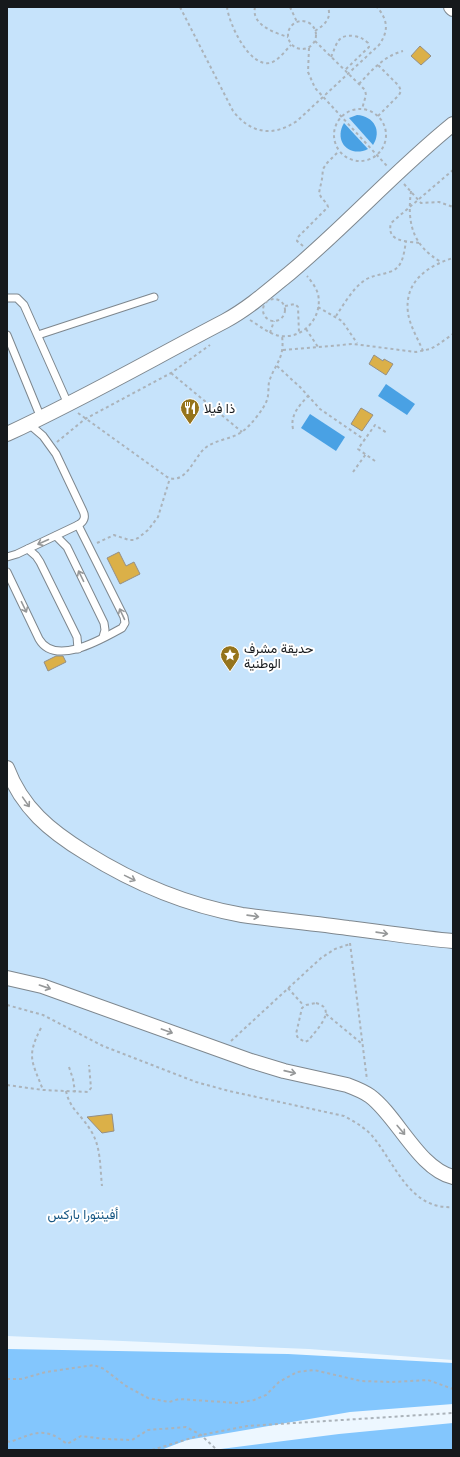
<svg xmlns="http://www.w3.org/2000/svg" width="460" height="1457" font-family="'Open Sans',Vazirmatn,sans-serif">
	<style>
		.green { fill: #c6e3fb }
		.forest { fill: #83c6fd }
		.water { fill: #49a1e4 }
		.building { fill: #dbb048; stroke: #948f86 }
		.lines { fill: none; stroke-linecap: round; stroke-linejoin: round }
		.lane-casing { stroke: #7e878e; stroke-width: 9 }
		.street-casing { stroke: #7e878e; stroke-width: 16 }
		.path { stroke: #abb3ba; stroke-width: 2; stroke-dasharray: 3 3; stroke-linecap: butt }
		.lane { stroke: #fff; stroke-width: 7 }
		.street { stroke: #fff; stroke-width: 14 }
		.oneway { stroke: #969899 }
		.labels { text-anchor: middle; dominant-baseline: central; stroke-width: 4; stroke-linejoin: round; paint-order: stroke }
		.poi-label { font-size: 13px; fill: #16191c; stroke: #fff; text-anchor: start }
		.park-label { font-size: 13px; fill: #175783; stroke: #fff }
	</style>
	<rect width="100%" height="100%" fill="#edf7ff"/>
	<polygon class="green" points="7,7 453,7 453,1360 309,1349 7,1336"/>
	<g class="forest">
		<polygon points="7,1349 288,1354 453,1363 453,1404 350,1412 187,1440 161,1450 7,1450"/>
		<polygon points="453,1423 453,1450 213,1450 339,1434"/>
	</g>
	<g class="water">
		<path d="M357 115C374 116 382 131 373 145L349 118Z"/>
		<path d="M344 123 368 149C350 158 333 142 344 123Z"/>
		<polygon points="386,384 415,404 407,415 378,396"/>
		<polygon points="310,414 345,437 336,451 301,428"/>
	</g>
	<g class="building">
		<polygon points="420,46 431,56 421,65 411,56"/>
		<polygon points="374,355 383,361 384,359 393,364 386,375 369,364"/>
		<polygon points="361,408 373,415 362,431 351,424"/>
		<polygon points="119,552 126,566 134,562 140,574 120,584 107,558"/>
		<polygon points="56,656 63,656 66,662 48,671 44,662"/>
		<polygon points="112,1114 114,1131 102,1133 87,1117"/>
	</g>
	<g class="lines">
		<defs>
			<g id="lane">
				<polyline points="7,298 17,298 24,305 68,404"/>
				<polyline points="7,335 41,418"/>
				<polyline points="38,335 154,297"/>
				<polyline points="56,536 67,547 104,623 105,630 103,637"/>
				<polyline points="28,549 36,556 40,562 77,637 78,649"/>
				<path d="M7 557 17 554 78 525C84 522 86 517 83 511L56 454 43 436 29 424"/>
				<path d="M7 572 39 639C55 667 102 639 122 628L125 623 124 617 78 525"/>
			</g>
			<g id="street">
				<polyline points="451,7 453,9"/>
				<path d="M7 434C81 400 152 359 225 321 249 308 269 290 291 272 347 225 396 170 453 124"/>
				<path d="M7 768C22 808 50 831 86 853 134 883 186 905 242 915 277 920 313 923 348 928 383 932 418 938 453 941"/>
				<path d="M7 978 42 986 251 1061 284 1071 347 1085C355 1088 363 1091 370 1096 397 1116 419 1169 453 1177"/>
			</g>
		</defs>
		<use href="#lane" class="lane-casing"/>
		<use href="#street" class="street-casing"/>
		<g class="path">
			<path d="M180 7 233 111C251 134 273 137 297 121L379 45C389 31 388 20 377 7"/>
			<path d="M227 7C229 24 249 67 270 63 278 61 285 51 291 45"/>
			<path d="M255 7C251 25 275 33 288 37"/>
			<polyline points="273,7 284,7"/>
			<polyline points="290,7 297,22"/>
			<circle cx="302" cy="35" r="14"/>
			<path d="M315 31C324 25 332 19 328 7"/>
			<polyline points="315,41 365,90 366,95 362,109"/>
			<polyline points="309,48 308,72 315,88 387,166"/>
			<path d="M331 57C337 44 337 34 354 36 360 37 364 39 368 43L369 47 345 70"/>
			<path d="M359 84C372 70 384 56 403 51"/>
			<circle cx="360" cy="135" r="26"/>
			<polyline points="378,116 399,95 401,91 399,86 378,65"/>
			<polyline points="404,184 421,203 439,202 453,207"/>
			<path d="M411 191C407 223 412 245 441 262"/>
			<path d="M419 243C406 241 386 242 391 223L453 170"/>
			<polyline points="303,246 297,241 298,237 328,207 327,204 321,197 319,193 322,179 323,169 327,163 339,151"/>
			<circle cx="274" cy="310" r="11"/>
			<polyline points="285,306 295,304 298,307 299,333"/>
			<polyline points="318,307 342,321 357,343"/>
			<path d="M336 316C344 304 353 288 365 280 373 275 381 275 389 272 403 269 404 253 406 241"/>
			<path d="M250 320C260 326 269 334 280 336 304 339 323 317 318 294 316 287 311 281 307 276"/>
			<polyline points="306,329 318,347"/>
			<polyline points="270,333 274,321"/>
			<polyline points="283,350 353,344 416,352 430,349 436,346 453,334"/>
			<path d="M423 351C418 339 410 326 408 313 404 282 427 266 453 258"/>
			<polyline points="277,366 300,387 320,409 365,440"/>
			<polyline points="171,373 242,432"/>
			<path d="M78 413 167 477C185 486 194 458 204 449 215 439 231 440 243 431 250 426 264 409 267 400 269 394 268 388 269 382 275 363 285 359 282 336"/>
			<path d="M293 429C290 415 299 406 308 396"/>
			<polyline points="57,442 85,419 171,373 210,345"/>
			<polyline points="375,461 358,449 375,425 387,433"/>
			<polyline points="353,472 366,454"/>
			<polyline points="97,543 114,535 129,540 134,540 138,538 148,530 158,517 170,478"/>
			<polyline points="350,943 367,1080"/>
			<polyline points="288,988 304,1006"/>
			<path d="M316 1003C339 1009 315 1031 309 1040L305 1042 298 1038 296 1034 302 1008 306 1005Z"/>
			<path d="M7 1005 43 1015 103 1046 196 1082 229 1091 344 1116C355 1122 366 1128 374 1138 396 1166 411 1210 453 1207"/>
			<polyline points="326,1014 361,1043"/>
			<path d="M41 1028C26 1057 32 1061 43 1090"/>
			<polyline points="231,1041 321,958 335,949 350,944"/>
			<polyline points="69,1067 73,1079 75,1092"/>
			<polyline points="7,1085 43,1090 88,1092 91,1088 89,1065"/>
			<path d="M66 1091C70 1110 82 1115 91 1131 101 1146 100 1168 102 1186"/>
			<polyline points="7,1379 21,1379 46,1372 94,1365 104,1369 126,1386 148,1398 169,1402 179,1399 237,1403 254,1400 266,1395 279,1382 297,1372 314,1370 361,1381 392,1382 428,1380 453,1389"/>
			<path d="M7 1441 10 1442C35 1433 44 1426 67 1444L81 1436 105 1439 132 1440 148 1430 186 1427 201 1435 217 1450"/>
			<polyline points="152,1450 201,1435 247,1426 453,1413"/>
		</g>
		<use href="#lane" class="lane"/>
		<use href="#street" class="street"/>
	</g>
	<defs><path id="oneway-shaft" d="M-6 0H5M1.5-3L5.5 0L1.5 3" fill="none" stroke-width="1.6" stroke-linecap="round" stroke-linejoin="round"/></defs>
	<g class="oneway">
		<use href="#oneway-shaft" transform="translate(43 542) rotate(156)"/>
		<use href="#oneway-shaft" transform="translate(81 576) rotate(-116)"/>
		<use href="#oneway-shaft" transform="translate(24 607) rotate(64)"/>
		<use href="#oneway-shaft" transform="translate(122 614) rotate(-115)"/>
		<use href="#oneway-shaft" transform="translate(26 802) rotate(55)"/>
		<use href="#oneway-shaft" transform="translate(130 878) rotate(26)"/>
		<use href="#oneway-shaft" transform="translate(253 916) rotate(8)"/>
		<use href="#oneway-shaft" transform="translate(382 933) rotate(8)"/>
		<use href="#oneway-shaft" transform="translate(45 987) rotate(19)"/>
		<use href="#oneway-shaft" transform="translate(167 1031) rotate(20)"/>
		<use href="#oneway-shaft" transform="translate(290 1072) rotate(13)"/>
		<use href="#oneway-shaft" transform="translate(401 1130) rotate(50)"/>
	</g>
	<defs>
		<symbol id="restaurant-pin" viewBox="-11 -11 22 30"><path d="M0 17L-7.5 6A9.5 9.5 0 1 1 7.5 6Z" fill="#95741c" stroke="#fff"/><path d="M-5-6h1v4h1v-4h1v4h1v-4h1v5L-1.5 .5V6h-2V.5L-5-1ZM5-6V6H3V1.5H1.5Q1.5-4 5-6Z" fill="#fff"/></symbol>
		<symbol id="sight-pin" viewBox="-11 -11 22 30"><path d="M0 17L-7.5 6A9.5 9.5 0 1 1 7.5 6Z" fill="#95741c" stroke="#fff"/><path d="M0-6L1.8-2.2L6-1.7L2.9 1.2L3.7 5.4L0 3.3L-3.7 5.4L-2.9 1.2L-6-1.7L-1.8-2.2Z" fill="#fff"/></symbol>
	</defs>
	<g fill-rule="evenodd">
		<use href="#restaurant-pin" x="179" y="397" width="22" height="30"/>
		<use href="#sight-pin" x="219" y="644" width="22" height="30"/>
	</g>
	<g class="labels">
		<g class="poi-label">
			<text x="204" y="408">ذا فيلا</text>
			<text x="244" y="648">حديقة مشرف<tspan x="244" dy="15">الوطنية</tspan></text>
		</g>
		<g class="park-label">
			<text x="83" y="1214">أفينتورا باركس</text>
		</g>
	</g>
	<rect width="460" height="1457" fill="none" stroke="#16191c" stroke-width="16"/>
</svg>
